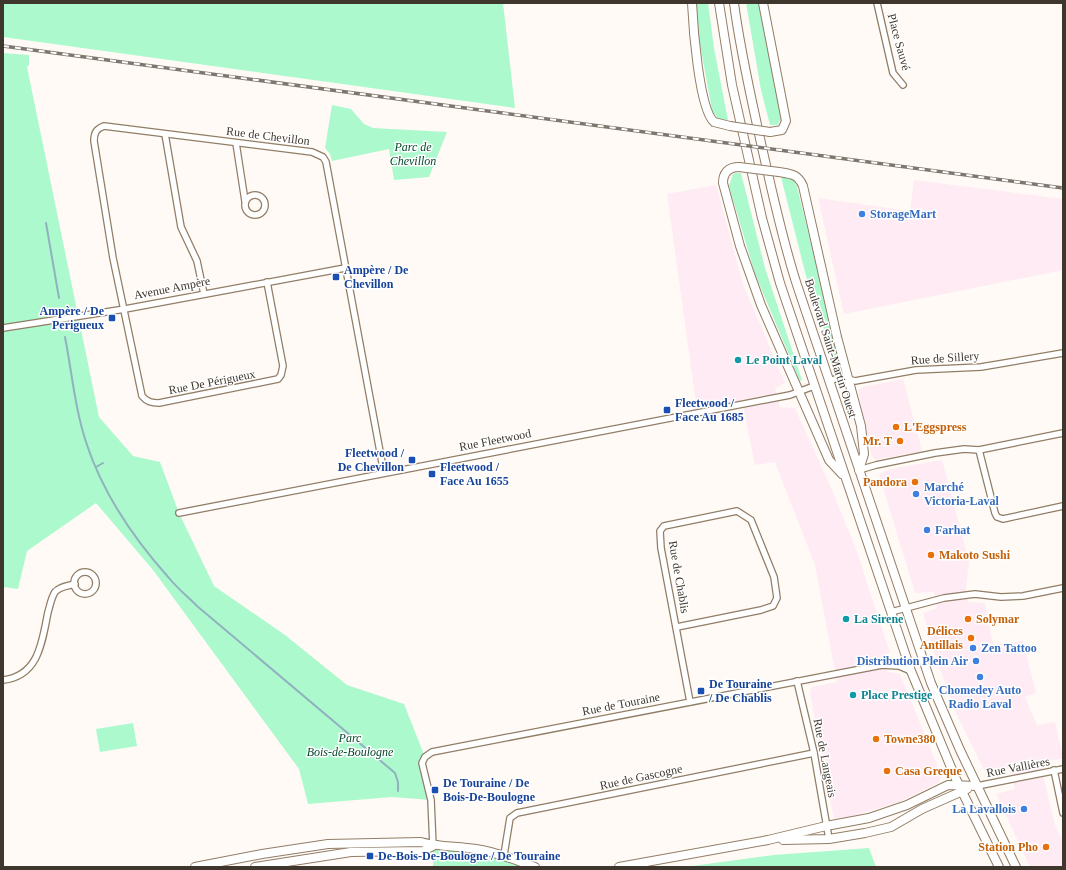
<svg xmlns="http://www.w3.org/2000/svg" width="1066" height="870" font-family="Georgia,serif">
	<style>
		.commercial { fill: #ffebf4 }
		.green { fill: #acf9cd }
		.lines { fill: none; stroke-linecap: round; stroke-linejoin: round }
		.stream { stroke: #91b1bf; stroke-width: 2 }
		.street-casing { stroke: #917d66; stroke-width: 8 }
		.secondary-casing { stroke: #917d66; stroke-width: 10 }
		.street { stroke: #fff; stroke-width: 5.5 }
		.secondary { stroke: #fff; stroke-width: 8 }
		.rail-casing { stroke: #7e776e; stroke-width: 3.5 }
		.rail { stroke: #fff; stroke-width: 2; stroke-dasharray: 6; stroke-linecap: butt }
		.secondary-bridge-casing { stroke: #917d66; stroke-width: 10; stroke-linecap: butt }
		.secondary-bridge { stroke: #fff; stroke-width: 8 }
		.shop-dot { fill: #3f7fe0; stroke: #fff; stroke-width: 1.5 }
		.transit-dot { fill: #1a4fb4; stroke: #fff; stroke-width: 1.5 }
		.culture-dot { fill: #0f9aa8; stroke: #fff; stroke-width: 1.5 }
		.food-dot { fill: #e8710a; stroke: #fff; stroke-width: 1.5 }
		.labels { text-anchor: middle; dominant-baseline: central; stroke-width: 3; stroke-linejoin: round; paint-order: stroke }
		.street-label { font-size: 12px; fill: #3f372d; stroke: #fff }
		.park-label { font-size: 12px; font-style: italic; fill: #04472b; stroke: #fff }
		.shop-label { font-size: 12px; font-weight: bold; fill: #366cbe; stroke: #fff; text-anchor: start }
		.transit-label { font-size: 12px; font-weight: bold; fill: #164399; stroke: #fff; text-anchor: start }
		.culture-label { font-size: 12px; font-weight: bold; fill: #0d838f; stroke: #fff; text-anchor: start }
		.food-label { font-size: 12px; font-weight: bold; fill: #c56008; stroke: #fff; text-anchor: start }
	</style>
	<rect width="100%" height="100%" fill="#fffaf5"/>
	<g class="commercial">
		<polygon points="914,180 1063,199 1063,270 844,314 818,198 910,211"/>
		<polygon points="716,185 743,284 785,383 775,388 780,407 795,408 831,488 856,549 890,653 882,656 888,672 900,674 938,767 941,779 938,783 899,802 853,816 834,819 810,693 812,687 837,682 815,565 775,462 755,465 742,401 697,410 667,194"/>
		<polygon points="903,379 922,451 875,460 871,454 858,391 862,387"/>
		<polygon points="942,460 969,562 966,587 968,602 985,603 993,645 1023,641 1036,693 1025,697 1037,725 1055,722 1063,758 1040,763 1055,825 1063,842 1063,867 1030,867 996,794 1015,789 1009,769 984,770 956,713 934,652 923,613 937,608 934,592 915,593 879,474 890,469"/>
	</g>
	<g class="green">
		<polygon points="3,3 503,3 515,108 3,37"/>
		<polygon points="696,3 708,3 714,48 728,120 718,119 712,110 698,33"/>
		<polygon points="746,3 761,3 783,117 777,125 770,125 761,90"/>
		<polygon points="3,53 29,55 29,65 27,67 99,417 133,456 160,462 179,513 214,586 285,635 347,685 404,704 425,757 422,763 431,800 392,797 308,804 299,769 153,570 96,503 27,551 18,589 3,587"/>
		<polygon points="332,105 351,109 364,124 373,128 447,132 429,177 394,180 389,149 332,161 330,154 325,148"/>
		<polygon points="736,173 741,173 765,268 802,380 800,381 755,274 729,186 733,174"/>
		<polygon points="781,177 793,179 797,187 841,365 836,366 806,276"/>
		<polygon points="133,723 137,746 100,752 96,729"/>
		<polygon points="433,846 476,849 535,867 433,867"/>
		<polygon points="869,848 876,867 685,867 774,855"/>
	</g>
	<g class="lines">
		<g class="stream">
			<polyline points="46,223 59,298"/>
			<path d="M65 337C72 373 75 410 87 445 103 493 135 540 169 578 177 588 188 597 197 606L395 773 398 782V791"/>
			<polyline points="96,467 103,463"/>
		</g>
		<defs>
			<g id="street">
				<polyline points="877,3 893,73 903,85"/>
				<polyline points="165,134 181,227 197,261 204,294"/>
				<polyline points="236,143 245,201"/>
				<circle cx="255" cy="205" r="10"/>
				<path d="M267 282 283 366 281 375 278 379 159 403C152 403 147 402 142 396L113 258 94 141C94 133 96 129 104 126L312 152 323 157 326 162 384 473"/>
				<polyline points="3,328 125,309 345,268"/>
				<polyline points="829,381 841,377 855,381 916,370 981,367 1063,353"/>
				<polyline points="979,450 995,513 997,517 1003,519 1063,506"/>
				<polyline points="859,470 876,465 935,453 964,449 979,450 1063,433"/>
				<polyline points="179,513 790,395 814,386"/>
				<circle cx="85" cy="583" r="11"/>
				<polyline points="891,612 944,598 975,594 1001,597 1023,596 1063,588"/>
				<polyline points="677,627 761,610 773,606 777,598 774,577 751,520 737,511 664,526 660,531 661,548 690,702"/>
				<path d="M3 680C39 676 42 642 48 612 50 606 51 598 55 592 60 586 68 586 75 584"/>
				<polyline points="797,681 814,753 829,839"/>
				<polyline points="1054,770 1063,813"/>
				<polyline points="977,786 1063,769"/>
				<polyline points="433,846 431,800 422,763 425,757 432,752 882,665 899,666 911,671"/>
				<polyline points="504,855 510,818 517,813 814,753"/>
			</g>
			<g id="secondary">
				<path d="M692 3C693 25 699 109 714 122L730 126"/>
				<polyline points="719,3 732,85 762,218 780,283 911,671 955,777 999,867"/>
				<path d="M734 3C740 50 751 97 761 143 772 191 782 239 797 285L931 683 960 750 1016 867"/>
				<polyline points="763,3 786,121 782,130 770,132"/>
				<path d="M739 167C728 167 723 173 723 183L740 246 761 305 829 460 842 474"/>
				<path d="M779 172C791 174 798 174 803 186L837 337 861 426 864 454 859 470"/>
				<polyline points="783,840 829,839 865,833 891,827 922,809 967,789"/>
				<path d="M195 867 262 854 328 844 421 842C439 847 457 846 476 849 497 852 515 860 535 867"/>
				<polyline points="255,867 351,852 423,851 433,846"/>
				<polyline points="619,867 768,840 826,826 869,818 907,805 948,785 977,786"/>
			</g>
		</defs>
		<use href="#street" class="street-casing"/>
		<use href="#secondary" class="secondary-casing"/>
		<use href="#street" class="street"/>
		<use href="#secondary" class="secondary"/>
		<defs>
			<polyline id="rail" points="3,46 1063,188"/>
		</defs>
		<use href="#rail" class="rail-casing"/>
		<use href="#rail" class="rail"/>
		<defs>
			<g id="secondary-bridge">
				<polyline points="730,126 770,132"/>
				<polyline points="739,167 779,172"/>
			</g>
		</defs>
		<use href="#secondary-bridge" class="secondary-bridge-casing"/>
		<use href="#secondary-bridge" class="secondary-bridge"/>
	</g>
	<g class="shop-dot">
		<circle cx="862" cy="214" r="4"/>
		<circle cx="916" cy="494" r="4"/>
		<circle cx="927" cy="530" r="4"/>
		<circle cx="973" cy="648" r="4"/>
		<circle cx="976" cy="661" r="4"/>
		<circle cx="980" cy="677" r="4"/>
		<circle cx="1024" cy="809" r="4"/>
	</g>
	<g class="transit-dot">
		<rect x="332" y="273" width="8" height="8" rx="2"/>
		<rect x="108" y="314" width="8" height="8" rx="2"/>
		<rect x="663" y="406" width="8" height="8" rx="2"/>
		<rect x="408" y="456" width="8" height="8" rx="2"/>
		<rect x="428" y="470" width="8" height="8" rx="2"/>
		<rect x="697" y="687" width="8" height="8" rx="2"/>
		<rect x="431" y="786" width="8" height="8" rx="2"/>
		<rect x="366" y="852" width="8" height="8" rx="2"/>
	</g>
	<g class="culture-dot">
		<circle cx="738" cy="360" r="4"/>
		<circle cx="846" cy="619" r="4"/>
		<circle cx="853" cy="695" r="4"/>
	</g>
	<g class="food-dot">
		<circle cx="896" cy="427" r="4"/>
		<circle cx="900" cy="441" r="4"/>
		<circle cx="915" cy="482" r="4"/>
		<circle cx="931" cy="555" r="4"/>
		<circle cx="968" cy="619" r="4"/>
		<circle cx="971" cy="638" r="4"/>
		<circle cx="876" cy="739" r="4"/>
		<circle cx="887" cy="771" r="4"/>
		<circle cx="1046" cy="847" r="4"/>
	</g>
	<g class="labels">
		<g class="street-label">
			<text transform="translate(899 42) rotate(75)">Place Sauvé</text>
			<text transform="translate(268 136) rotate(7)">Rue de Chevillon</text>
			<text transform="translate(172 288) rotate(-11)">Avenue Ampère</text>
			<text transform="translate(831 348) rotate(72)">Boulevard Saint-Martin Ouest</text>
			<text transform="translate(945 358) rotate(-4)">Rue de Sillery</text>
			<text transform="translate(212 382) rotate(-11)">Rue De Périgueux</text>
			<text transform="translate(495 440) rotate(-11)">Rue Fleetwood</text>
			<text transform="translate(679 577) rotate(80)">Rue de Chablis</text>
			<text transform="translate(621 704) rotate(-11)">Rue de Touraine</text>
			<text transform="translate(825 758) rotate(79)">Rue de Langeais</text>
			<text transform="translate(1018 767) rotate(-11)">Rue Vallières</text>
			<text transform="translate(641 777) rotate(-12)">Rue de Gascogne</text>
		</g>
		<g class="park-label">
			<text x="413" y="147">Parc de<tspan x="413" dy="14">Chevillon</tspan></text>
			<text x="350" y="738">Parc<tspan x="350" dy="14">Bois-de-Boulogne</tspan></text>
		</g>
		<g class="shop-label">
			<text x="870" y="214">StorageMart</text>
			<text x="924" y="487">Marché<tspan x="924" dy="14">Victoria-Laval</tspan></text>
			<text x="935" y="530">Farhat</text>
			<text x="981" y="648">Zen Tattoo</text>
			<text x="968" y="661" text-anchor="end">Distribution Plein Air</text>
			<text x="980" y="690" text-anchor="middle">Chomedey Auto<tspan x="980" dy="14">Radio Laval</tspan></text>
			<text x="1016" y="809" text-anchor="end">La Lavallois</text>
		</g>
		<g class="transit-label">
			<text x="344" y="270">Ampère / De<tspan x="344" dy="14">Chevillon</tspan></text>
			<text x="104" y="311" text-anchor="end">Ampère / De<tspan x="104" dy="14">Perigueux</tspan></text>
			<text x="675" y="403">Fleetwood /<tspan x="675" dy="14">Face Au 1685</tspan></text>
			<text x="404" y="453" text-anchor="end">Fleetwood /<tspan x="404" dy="14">De Chevillon</tspan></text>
			<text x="440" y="467">Fleetwood /<tspan x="440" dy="14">Face Au 1655</tspan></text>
			<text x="709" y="684">De Touraine<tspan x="709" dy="14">/ De Chablis</tspan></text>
			<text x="443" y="783">De Touraine / De<tspan x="443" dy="14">Bois-De-Boulogne</tspan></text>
			<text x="378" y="856">De-Bois-De-Boulogne / De Touraine</text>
		</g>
		<g class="culture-label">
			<text x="746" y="360">Le Point Laval</text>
			<text x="854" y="619">La Sirene</text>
			<text x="861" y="695">Place Prestige</text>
		</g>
		<g class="food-label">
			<text x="904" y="427">L'Eggspress</text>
			<text x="892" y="441" text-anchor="end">Mr. T</text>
			<text x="907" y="482" text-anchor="end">Pandora</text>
			<text x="939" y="555">Makoto Sushi</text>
			<text x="976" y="619">Solymar</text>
			<text x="963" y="631" text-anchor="end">Délices<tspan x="963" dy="14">Antillais</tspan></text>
			<text x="884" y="739">Towne380</text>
			<text x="895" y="771">Casa Greque</text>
			<text x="1038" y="847" text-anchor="end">Station Pho</text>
		</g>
	</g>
	<rect width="1066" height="870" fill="none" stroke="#3f372d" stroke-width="8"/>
</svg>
